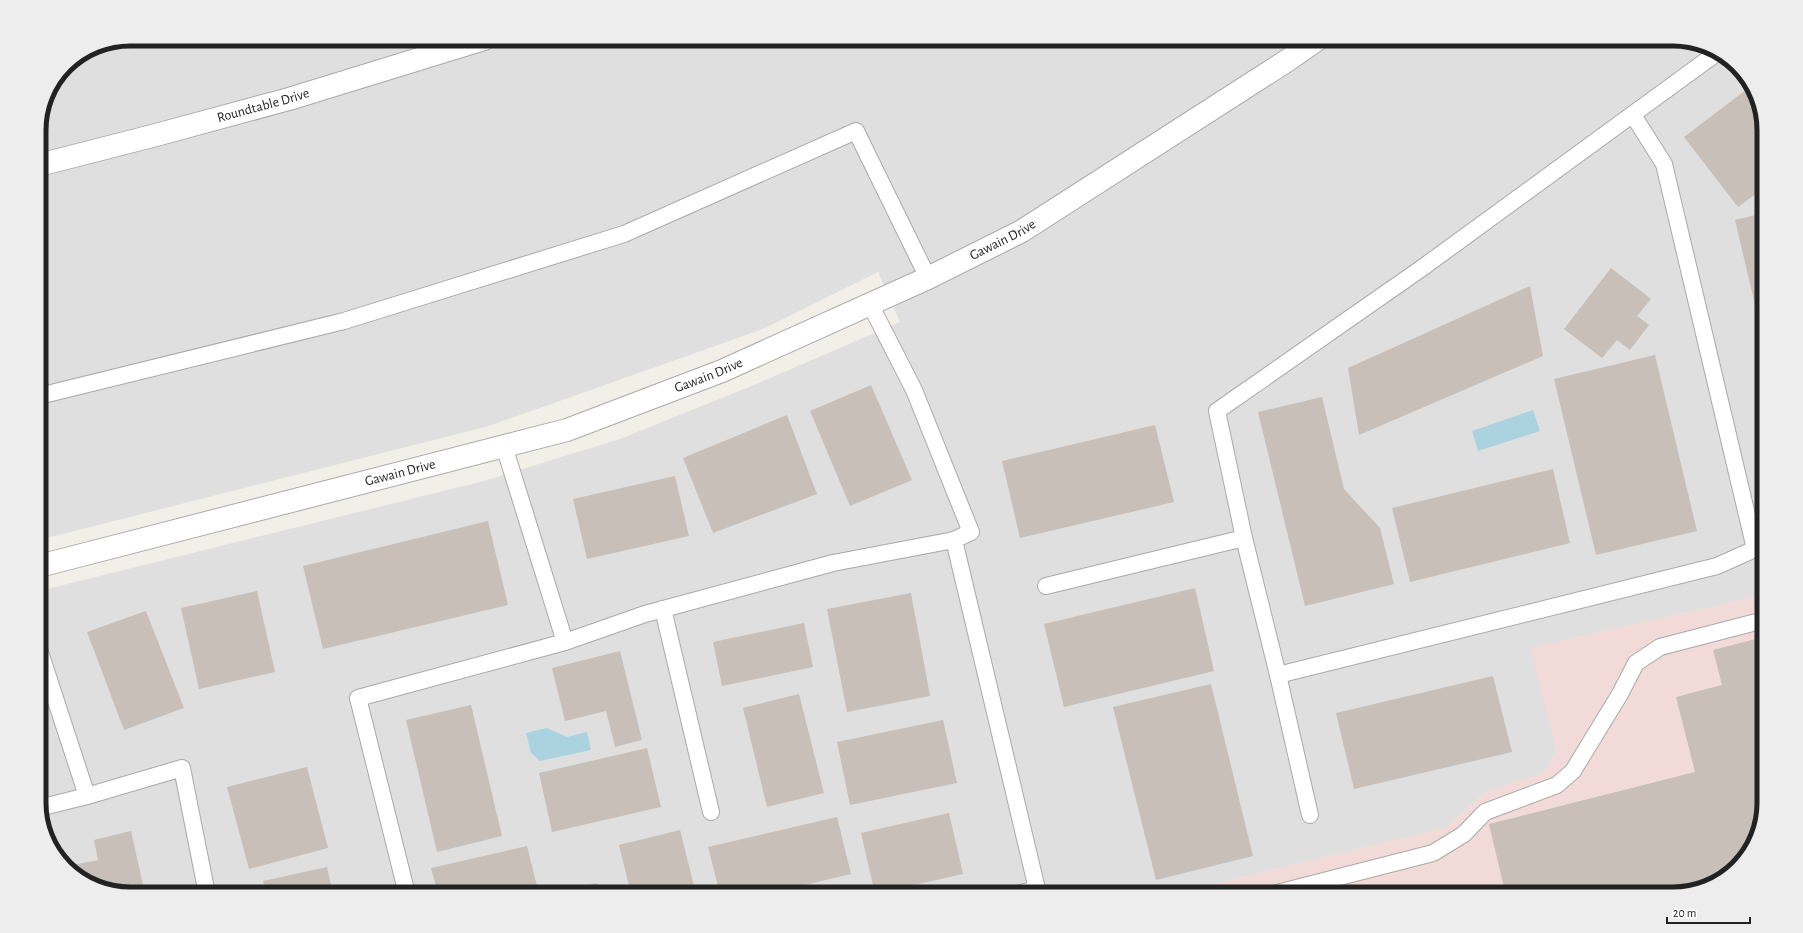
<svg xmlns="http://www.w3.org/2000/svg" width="1803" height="933" font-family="'Alegreya Sans',sans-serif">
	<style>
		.residential { fill: #e0dfdf }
		.commercial { fill: #f2dad9 }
		.water { fill: #aad3df }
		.building { fill: #c7bfb8 }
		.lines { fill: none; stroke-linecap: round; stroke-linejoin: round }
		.service-casing { stroke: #a9a9a9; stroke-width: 18 }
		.minor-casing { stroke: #a9a9a9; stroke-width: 24 }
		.service { stroke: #fff; stroke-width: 16 }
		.minor { stroke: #fff; stroke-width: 22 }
		.labels { text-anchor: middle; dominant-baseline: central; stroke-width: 3; stroke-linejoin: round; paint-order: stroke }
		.street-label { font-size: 14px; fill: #222; stroke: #fff }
		.rim { fill: none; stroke: #222; stroke-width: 5 }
	</style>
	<rect width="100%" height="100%" fill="#f2efe9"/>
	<polygon class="residential" points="130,39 1673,39 1713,48 1749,80 1764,124 1764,595 1531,648 1557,751 1544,773 1487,791 1446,828 1173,894 130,894 90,885 54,853 39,809 39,591 484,481 620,439 754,385 900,322 878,272 763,329 489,426 39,540 39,124 46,95 66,66 95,46"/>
	<polygon class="commercial" points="1764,595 1764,803 1755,843 1723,879 1673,894 1173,894 1446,828 1487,791 1544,773 1557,751 1530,648"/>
	<g class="water">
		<polygon points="1533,410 1540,431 1478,451 1472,431"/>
		<polygon points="547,728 567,737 587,732 591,750 540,761 531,753 526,733"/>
	</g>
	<g class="building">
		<polygon points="1751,86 1764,124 1764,188 1738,207 1684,137"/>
		<polygon points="1764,213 1764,339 1763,339 1735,220"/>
		<polygon points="1611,268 1651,299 1637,316 1649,325 1630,350 1617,340 1602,358 1564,329"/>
		<polygon points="1530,286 1543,356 1359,435 1348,368"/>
		<polygon points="1655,355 1697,531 1596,555 1554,379"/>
		<polygon points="871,385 912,480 850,506 810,411"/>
		<polygon points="1322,397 1344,489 1380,528 1394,584 1305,606 1258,412"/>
		<polygon points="787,415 817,494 713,533 683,458"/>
		<polygon points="1155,425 1174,502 1020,538 1002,461"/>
		<polygon points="1553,469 1570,543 1410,582 1392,508"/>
		<polygon points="675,476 689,536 587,559 573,499"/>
		<polygon points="488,521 508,605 323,649 303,566"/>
		<polygon points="1195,588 1214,671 1064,707 1044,624"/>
		<polygon points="257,591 275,672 199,689 181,608"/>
		<polygon points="911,593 930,696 847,712 827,609"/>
		<polygon points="146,611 184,708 124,730 87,632"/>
		<polygon points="804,623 813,667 722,686 713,642"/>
		<polygon points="1764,637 1764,803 1755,843 1723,879 1673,894 1499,894 1505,892 1489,824 1695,772 1676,697 1722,685 1713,650"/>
		<polygon points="620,651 642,740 615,747 606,711 565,721 552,668"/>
		<polygon points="1493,676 1512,752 1354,789 1336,713"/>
		<polygon points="1211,684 1253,856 1156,880 1113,707"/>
		<polygon points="799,694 824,793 767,807 743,708"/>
		<polygon points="471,705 502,836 437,852 406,720"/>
		<polygon points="943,720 957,783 850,805 837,742"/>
		<polygon points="647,748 661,807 552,832 539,773"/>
		<polygon points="307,767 328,848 249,869 227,787"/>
		<polygon points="949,813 963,874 875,894 861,833"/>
		<polygon points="837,817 851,874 767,894 720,894 708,847"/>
		<polygon points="680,830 696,894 631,894 619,845"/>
		<polygon points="131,831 145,894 130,894 90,885 75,871 73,865 98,860 94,840"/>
		<polygon points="527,846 537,886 504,894 438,894 431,868"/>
		<polygon points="327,867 333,894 266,894 263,881"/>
		<polygon points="597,883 600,894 553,894 553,893"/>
	</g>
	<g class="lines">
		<defs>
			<g id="service">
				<polyline points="870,304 914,390 971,532 954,540"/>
				<polyline points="39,396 344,321 624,234 856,131 928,278"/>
				<polyline points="1046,586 1244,538"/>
				<polyline points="663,609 711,812"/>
				<polyline points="565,642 645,614 833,563 954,540 1037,889 1017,894"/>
				<polyline points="39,649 87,796 39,808"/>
				<polyline points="1278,675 1717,566 1755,549 1664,164 1633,115"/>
				<polyline points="87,796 182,768 207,894"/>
				<polyline points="1310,815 1278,675 1244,538 1217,411 1422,268 1718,52"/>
				<polyline points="407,894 358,698 565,642 504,446"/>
				<polyline points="1273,894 1433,853 1464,834 1485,812 1557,785 1573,771 1620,694 1636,663 1660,647 1764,620"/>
			</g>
			<g id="minor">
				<path id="s1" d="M39 165 156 135 289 99 484 39"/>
				<path id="s2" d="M39 566 567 430 722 371 928 278 1022 231 1288 60 1318 39"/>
			</g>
		</defs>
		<use href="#service" class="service-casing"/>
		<use href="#minor" class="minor-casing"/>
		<use href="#service" class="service"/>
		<use href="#minor" class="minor"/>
	</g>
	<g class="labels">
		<g class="street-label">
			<text stroke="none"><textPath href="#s1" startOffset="232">Roundtable Drive</textPath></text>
			<text stroke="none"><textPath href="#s2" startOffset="1021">Gawain Drive</textPath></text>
			<text stroke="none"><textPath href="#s2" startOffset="697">Gawain Drive</textPath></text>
			<text stroke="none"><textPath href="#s2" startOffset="373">Gawain Drive</textPath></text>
		</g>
	</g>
	<path d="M0 0H1803V933H0ZM130 46H1673A84 84 0 0 1 1757 130V803A84 84 0 0 1 1673 887H130A84 84 0 0 1 46 803V130A84 84 0 0 1 130 46Z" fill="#ededed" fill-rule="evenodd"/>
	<path class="rim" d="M130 46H1673A84 84 0 0 1 1757 130V803A84 84 0 0 1 1673 887H130A84 84 0 0 1 46 803V130A84 84 0 0 1 130 46Z"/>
	<path d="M1667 917v6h83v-6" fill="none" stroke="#222222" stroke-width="2"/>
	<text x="1673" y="917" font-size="12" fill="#222222" stroke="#ffffff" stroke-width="3" paint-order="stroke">20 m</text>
</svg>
